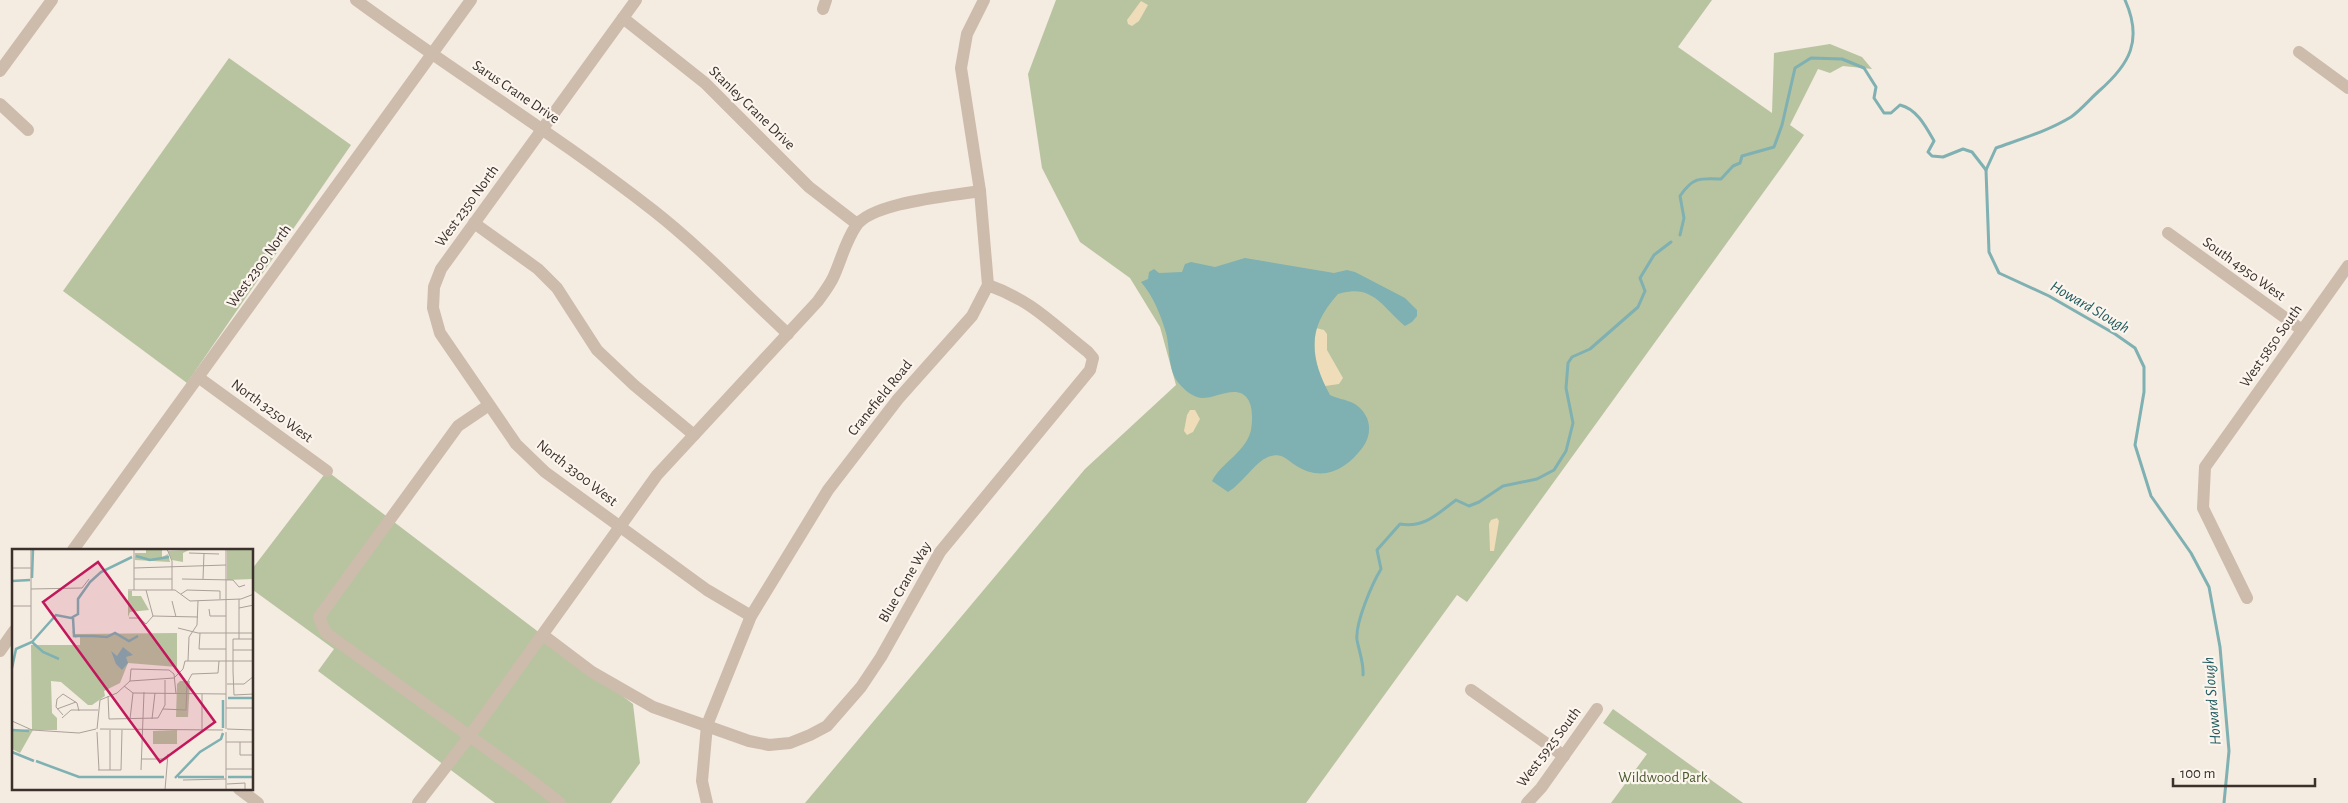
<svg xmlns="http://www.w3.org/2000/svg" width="2348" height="803" font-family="'Alegreya Sans',sans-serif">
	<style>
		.green { fill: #b8c4a0 }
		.sand { fill: #efdcb8 }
		.water { fill: #7fb0b2 }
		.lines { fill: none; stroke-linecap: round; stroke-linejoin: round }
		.stream { stroke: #7fb0b2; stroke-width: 3 }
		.minor { stroke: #cdbbac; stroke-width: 12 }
		.labels { text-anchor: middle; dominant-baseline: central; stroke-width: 4.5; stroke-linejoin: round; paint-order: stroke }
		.street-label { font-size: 15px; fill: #3b302b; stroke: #fbf5ee }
		.park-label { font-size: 15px; fill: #4a5a2e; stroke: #fbf5ee }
		.water-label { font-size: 16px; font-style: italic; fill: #1f5a5e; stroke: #fbf5ee }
		.inset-river { fill: none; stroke: #7fb0b2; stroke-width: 2.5 }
		.inset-road { fill: none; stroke: #aaa098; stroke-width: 1 }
		.view { fill: #c2185b; fill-opacity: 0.15; stroke: #c2185b; stroke-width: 2.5 }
		.inset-edge { fill: none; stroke: #3b302b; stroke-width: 2.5 }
	</style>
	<rect width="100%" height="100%" fill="#f4ebe1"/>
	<g class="green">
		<polygon points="1056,0 1712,0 1678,47 1772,113 1774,53 1830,44 1862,57 1872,69 1843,66 1830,73 1818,69 1790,125 1804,135 1784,164 1467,602 1457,595 1306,803 805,803 1085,469 1176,385 1160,327 1130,278 1080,242 1042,168 1028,74"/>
		<polygon points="229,58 351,145 187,383 63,291"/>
		<polygon points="327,471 633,704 640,763 611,803 495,803 318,671 334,649 253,590 252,569"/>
		<polygon points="1613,709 1743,803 1611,803 1647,754 1603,723"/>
	</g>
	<g class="sand">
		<polygon points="1141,1 1148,5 1139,21 1132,26 1128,24 1127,20"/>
		<path d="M1316 328 1324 330 1327 334V350L1343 378 1339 384 1325 386C1315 367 1313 348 1316 328Z"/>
		<polygon points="1190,410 1195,410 1200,419 1193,432 1187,435 1184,431 1187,415"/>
		<polygon points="1497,518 1499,521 1494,551 1490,551 1489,524 1491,520"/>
	</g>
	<path class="water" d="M1245 258 1334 273 1347 270 1355 272 1405 298 1417 310V316L1412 322 1405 326C1382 307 1373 283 1338 294 1307 328 1309 356 1330 395 1345 402 1358 399 1367 418 1371 428 1369 439 1363 447 1346 470 1322 483 1295 465 1285 458 1281 452 1268 457 1255 462 1242 484 1228 492L1212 481C1222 462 1246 452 1251 430 1253 417 1254 394 1236 392 1225 391 1213 398 1202 398 1193 398 1182 388 1177 381 1168 368 1170 348 1166 333 1161 315 1153 296 1141 282L1148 279 1149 272 1154 269 1159 273 1182 272 1185 264 1191 262 1215 267Z"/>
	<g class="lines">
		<g class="stream">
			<path d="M2125 0C2143 40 2130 64 2099 91 2090 99 2081 110 2071 117 2048 131 2021 139 1996 148L1986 170 1989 252 1999 273 2049 296 2115 334 2135 348 2144 367V392L2135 445 2151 496 2191 553 2209 587 2220 647 2229 751 2224 803"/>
			<path d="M1680 235 1684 218 1680 196C1693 177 1700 178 1721 179L1733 166 1740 163 1742 156 1774 147 1782 125 1795 68 1811 58 1842 59 1864 68 1876 87 1874 98 1884 113H1891L1900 105C1917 109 1926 127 1934 141L1928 152 1932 156 1943 157 1963 149 1972 152 1986 170"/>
			<path d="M1363 675C1364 663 1359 651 1357 640 1355 623 1372 584 1381 569L1377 550 1400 524C1425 528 1437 514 1456 500L1469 506 1479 502 1503 486 1537 479 1554 470 1566 451 1573 423 1566 388 1568 363 1572 357 1590 349 1638 307 1645 291 1640 278 1654 255 1671 242"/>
		</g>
		<g class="minor">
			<path d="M356 0C454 72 558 136 654 211 701 248 744 293 788 334"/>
			<polyline points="636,0 441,269 434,287 433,308 440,333 516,444 545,472 707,590 751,616"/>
			<polyline points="823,9 826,0"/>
			<polyline points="623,18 705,83 809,187 857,224"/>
			<polyline points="2299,52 2348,88"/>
			<polyline points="0,71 52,0"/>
			<polyline points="0,104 28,130"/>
			<polyline points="474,223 538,269 557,288 597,350 634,385 694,435"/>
			<polyline points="2168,233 2302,330"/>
			<polyline points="198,377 327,471"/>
			<polyline points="489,405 458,426 319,617 326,633 532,781 560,803"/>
			<polyline points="73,550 471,0"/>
			<polyline points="2247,598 2203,508 2205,467 2348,266"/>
			<path d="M543 635 592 672 653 707 749 741 769 745 790 743 810 735 827 726 861 687 881 657 940 552 1090 370 1093 358 1088 352C1052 324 1033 301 988 285"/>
			<polyline points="0,651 14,631"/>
			<polyline points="1471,690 1564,756"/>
			<polyline points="239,789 258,803"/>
			<path d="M418 803 469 737 657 475 818 301C823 294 829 286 833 278 841 261 845 242 856 226 872 202 952 196 980 191"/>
			<polyline points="707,803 702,781 707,725 751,616 828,490 898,399 972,316 988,285 980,191 961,68 967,34 984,0"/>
			<polyline points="1527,803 1541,788 1597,709"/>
		</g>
	</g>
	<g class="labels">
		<g class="street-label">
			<text transform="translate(516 92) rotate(34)">Sarus Crane Drive</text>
			<text transform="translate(752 108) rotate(44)">Stanley Crane Drive</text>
			<text transform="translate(467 206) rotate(-54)">West 2350 North</text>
			<text transform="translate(259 266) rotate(-54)">West 2300 North</text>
			<text transform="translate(2244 269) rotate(36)">South 4950 West</text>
			<text transform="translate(2271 346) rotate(-55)">West 5850 South</text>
			<text transform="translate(880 398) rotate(-51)">Cranefield Road</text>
			<text transform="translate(272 411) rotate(36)">North 3250 West</text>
			<text transform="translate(577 473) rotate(38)">North 3300 West</text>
			<text transform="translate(905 582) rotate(-60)">Blue Crane Way</text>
			<text transform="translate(1549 747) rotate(-53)">West 5925 South</text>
		</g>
		<g class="park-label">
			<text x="1663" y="777">Wildwood Park</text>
		</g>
		<g class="water-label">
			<text transform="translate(2090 307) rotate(30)">Howard Slough</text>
			<text transform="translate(2212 701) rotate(-95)">Howard Slough</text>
		</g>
	</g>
	<g transform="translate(12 549)">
		<rect width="241" height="241" fill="#f4ebe1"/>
		<path d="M134 0H150V8L156 5 158 13 123 11V4H134ZM215 0H241V30L215 31ZM177 1 171 4V13L160 11 156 2ZM116 42H120V47H129L137 61 118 63 116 68ZM60 82 63 85 165 84V118L116 114 108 134 92 142 93 147 80 156H76L49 133 39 132 40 164 45 169V181H21L8 204 0 200V182L20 180 19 96H68V87L63 89ZM168 132H178L176 168H164L165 135ZM165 181V195H141V182Z" fill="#b8c4a0"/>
		<path d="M111 98 121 106 114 108 116 114 110 121 104 115 99 102 105 107Z" fill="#7fb0b2"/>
		<path class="inset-river" d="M124 7 138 11 157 8M20 29 21 0M0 32 18 31M61 69 62 87H81M81 87 95 88 103 84 117 92 126 87M20 93 31 103 47 110M0 119 4 100 20 93 44 66 59 69 66 65V50L78 33 89 23 120 8M216 149H242M211 151V179M0 181 17 182M0 203 22 212M24 212 67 228H152M166 228H212M216 228H242M163 229 188 203 209 190 211 184"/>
		<path class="inset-road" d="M155 0 160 12V41M177 4 207 5M0 19H19M122 19 214 16M122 30H160M170 30 221 31 227 38 233 36M191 30 192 4M19 40 70 39 77 30M116 41H163L178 52 229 50 242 45M122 41V0M169 45 175 41 208 42V50M227 50V90M160 52 164 68M0 57H19M227 59 242 56M197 60 198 67H214M141 67 186 68M117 69H127L134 75 141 67 134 41M166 79 186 84H242M188 84 187 100H214M19 90V0M242 90H221V122L222 146 242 145M221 101H242M176 112 177 88 185 76 186 52M118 132 119 120 157 121 162 125 164 145M215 135H232L242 127M112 137 121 144 214 145M96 147 97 170 146 169 153 156V131M214 159H242M45 160 64 153M151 160 174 161 175 134 180 125 206 124 207 112M51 166 44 158 45 150 51 145 65 154 67 162M50 169 59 161H86M118 170 121 144M140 170 143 144M0 172 20 181 67 184 84 180M85 180 88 151 105 144 118 132 162 129 171 120 173 112H242M88 180 211 181M214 180V0M215 180 242 181M190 181V145M85 183 87 221M214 193H242M228 193V206H242M130 210H155M214 220H242M86 221H109L110 181M98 221V181M129 221 132 143M171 231 214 230M215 235 233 234V241M153 241 156 205M214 241V183"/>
		<path class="view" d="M86 13 203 173 148 213 31 53Z"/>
		<rect width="241" height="241" class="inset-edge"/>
	</g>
	<path d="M2173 778v8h142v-8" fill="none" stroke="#3b302b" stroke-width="2.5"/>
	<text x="2180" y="778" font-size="15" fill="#3b302b" stroke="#fbf5ee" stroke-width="4" paint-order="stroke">100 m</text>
</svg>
